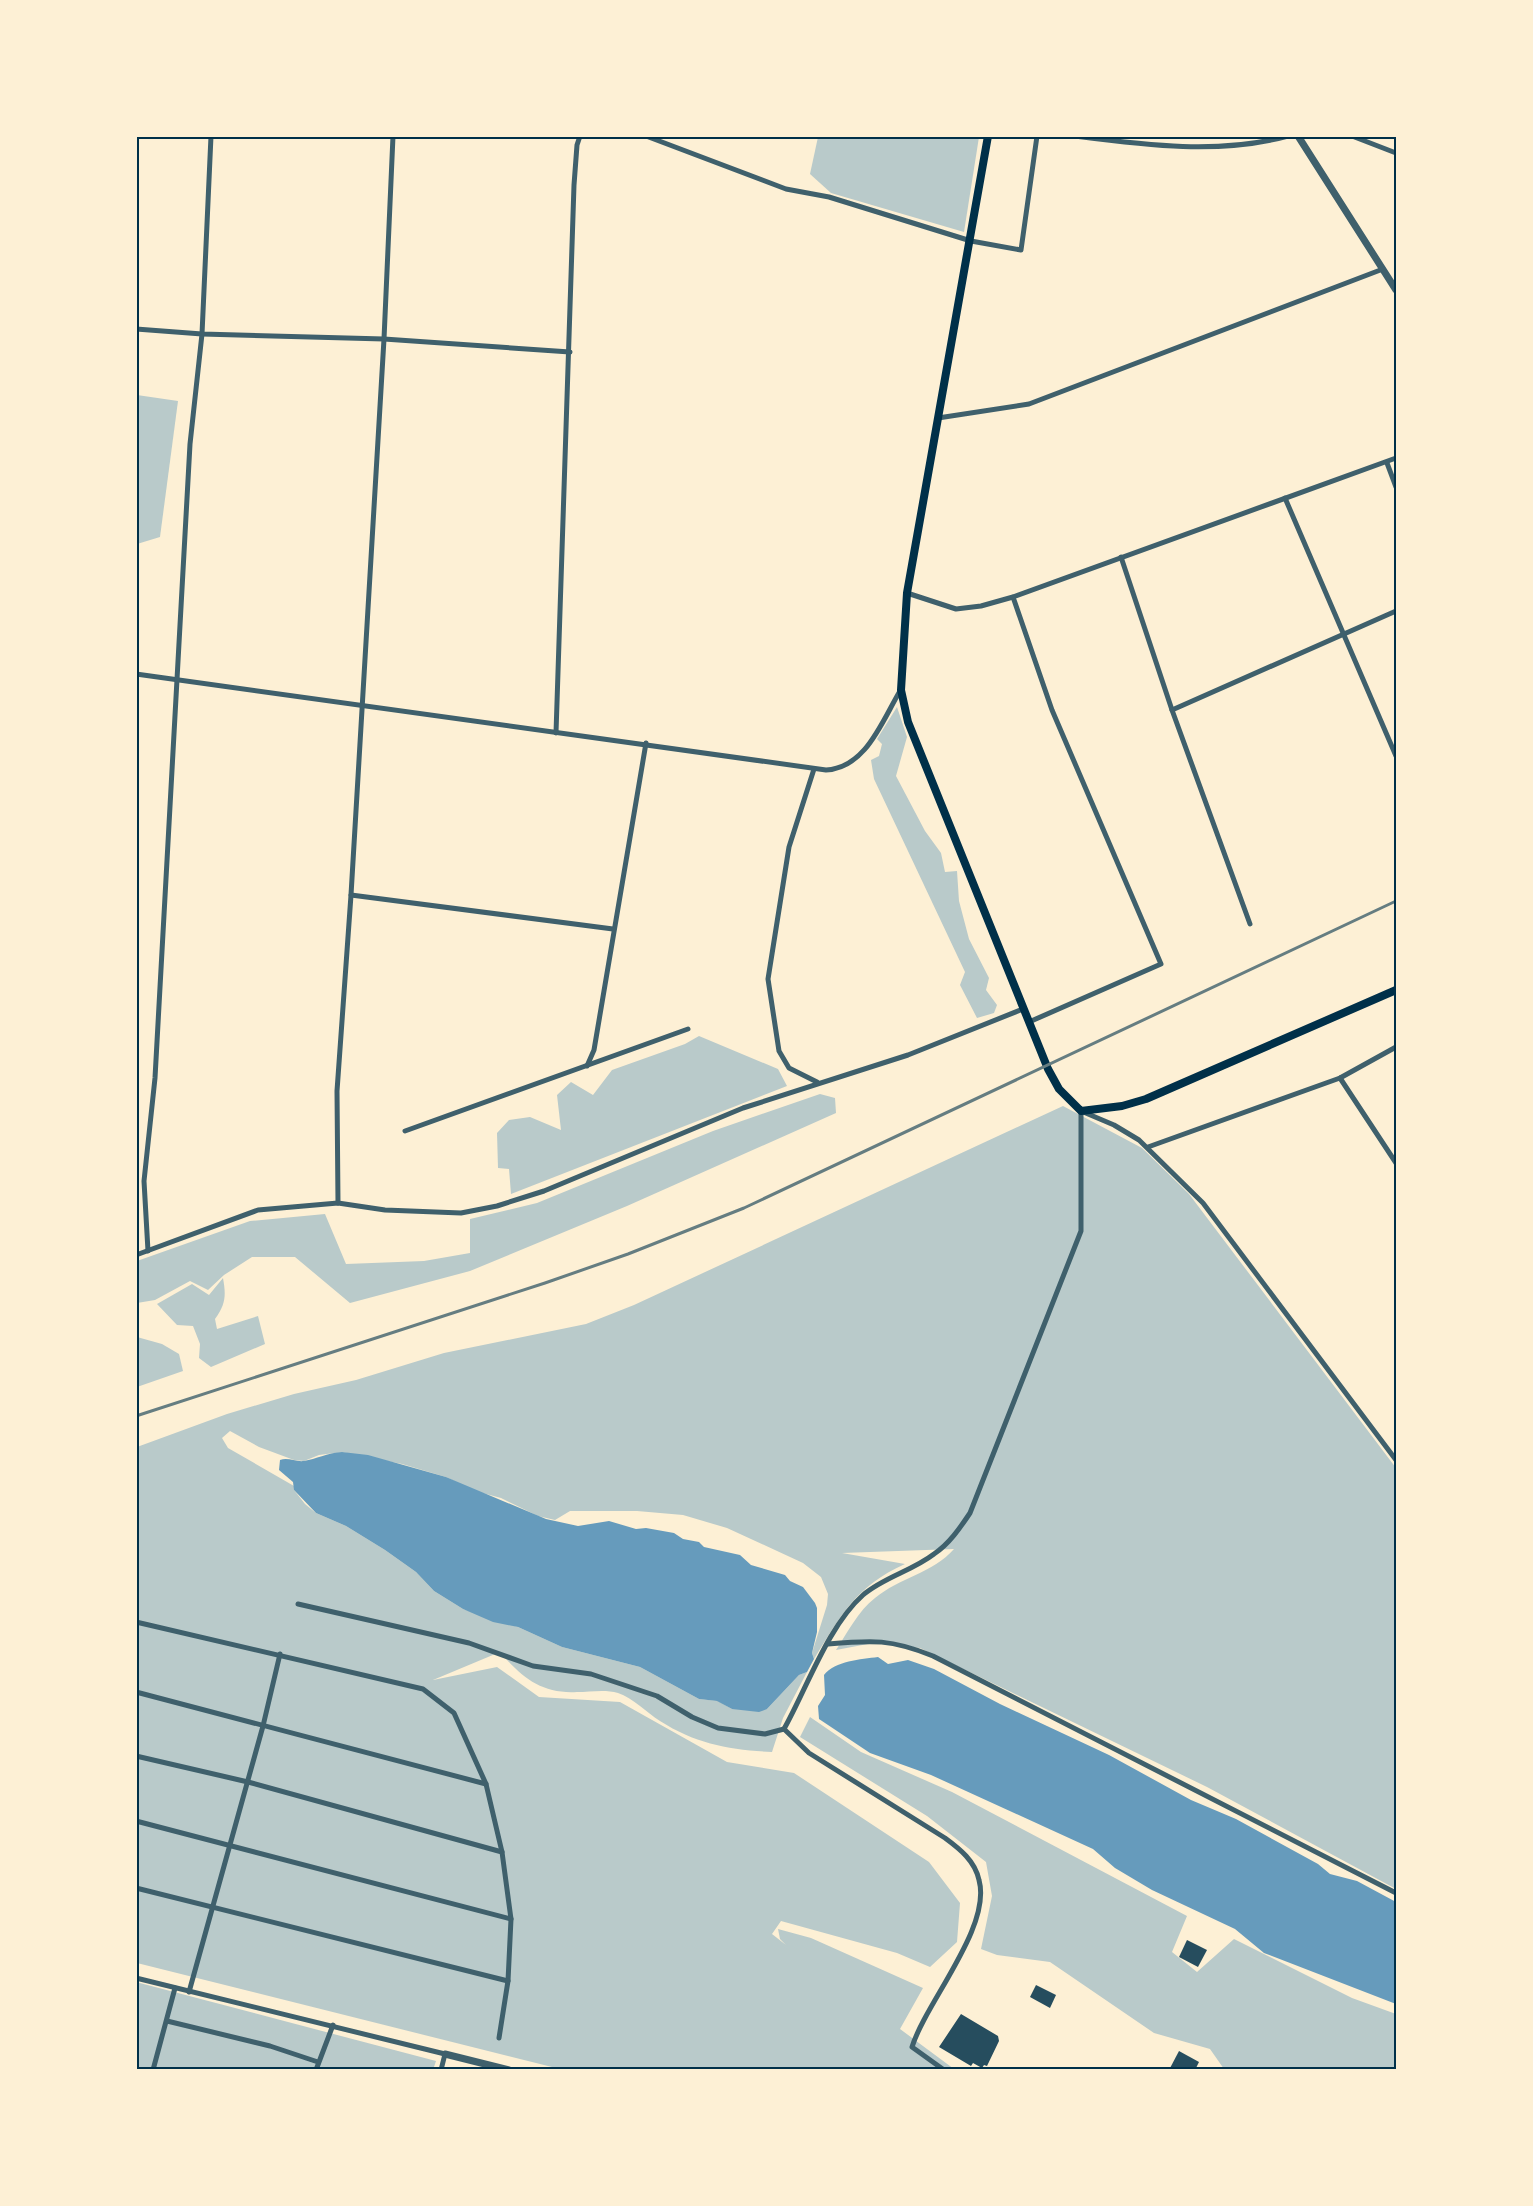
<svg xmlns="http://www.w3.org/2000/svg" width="1533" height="2206" font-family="'Source Sans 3',sans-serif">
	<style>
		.green { fill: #b9caca }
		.water { fill: #669bbc }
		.building { fill: #264d5e }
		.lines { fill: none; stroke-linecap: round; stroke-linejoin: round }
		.minor { stroke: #3f606c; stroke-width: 5 }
		.tertiary { stroke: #3f606c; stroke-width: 7 }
		.secondary { stroke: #003049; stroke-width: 8 }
		.rail { stroke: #657d81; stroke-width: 3 }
		.neatline { fill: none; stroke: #003049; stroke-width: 2 }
	</style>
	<rect width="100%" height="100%" fill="#fdf0d5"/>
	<g class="green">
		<polygon points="818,137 979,137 964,232 831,193 810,174"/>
		<polygon points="137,395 178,401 160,537 137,544"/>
		<polygon points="897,707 907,737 896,776 925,831 941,853 945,872 957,871 959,901 969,939 989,978 986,990 997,1005 994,1013 977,1018 960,985 965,972 874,779 871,760 879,756 882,744 877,739"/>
		<polygon points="699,1036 778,1069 787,1086 511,1194 509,1169 498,1168 497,1133 509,1120 530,1117 561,1130 557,1095 571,1082 593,1095 612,1070 685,1044"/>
		<polygon points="820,1094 835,1098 836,1113 627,1206 470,1271 350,1303 295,1257 252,1257 224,1275 208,1290 190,1281 155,1300 137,1303 137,1261 250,1221 325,1214 346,1264 424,1261 470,1253 470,1219 537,1203 713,1131"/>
		<path d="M1063 1106 1142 1148 1189 1194 1396 1468V1889L1207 1787 920 1648 873 1643 836 1650C848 1632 858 1611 875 1598 899 1578 933 1573 954 1549L842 1553 905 1564C856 1586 841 1615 814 1659L812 1653 827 1605 828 1594 821 1577 803 1563 727 1528 683 1515 637 1511H570L555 1520 538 1516 501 1498 475 1491 446 1477 402 1464 342 1452 319 1455 304 1461 294 1460 259 1447 230 1431 222 1438 228 1448 294 1486V1490L305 1504 316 1513 346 1526 385 1550 416 1572 434 1591 463 1609 518 1627 562 1647 640 1667 699 1699 718 1701 732 1709H767L799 1675 807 1672 783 1718 772 1752C730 1750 696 1744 660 1721 646 1712 633 1698 618 1693 605 1689 590 1692 577 1692 542 1694 522 1678 500 1652L433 1680 497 1667 539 1697 620 1702 727 1762 794 1773 929 1862 960 1903 957 1942 930 1967 897 1953 781 1921 772 1934 786 1945 780 1939 778 1929 811 1938 923 1988 900 2029 954 2069H560L137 1963V1447L227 1414 294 1394 356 1380 444 1353 586 1324 634 1305Z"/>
		<path d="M223 1278C226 1295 226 1304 215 1319L217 1329 258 1316 265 1344 211 1367 199 1358 200 1344 193 1326 177 1325 157 1304 192 1284 209 1295Z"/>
		<polygon points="137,1337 162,1344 179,1354 183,1371 137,1387"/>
		<polygon points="810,1717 861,1752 952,1792 1187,1916 1172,1952 1197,1972 1234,1939 1352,1998 1396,2014 1396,2069 1224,2069 1210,2049 1154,2033 1050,1962 997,1955 981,1949 992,1896 986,1862 927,1816 800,1737"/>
		<polygon points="136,1982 436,2061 433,2070 137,2069"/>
	</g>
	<g class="water">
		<path d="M342 1452 368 1455 446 1477 546 1519 578 1526 609 1521 636 1529 646 1528 674 1533 683 1539 699 1542 704 1547 740 1555 751 1565 785 1575 790 1581 803 1587 815 1603 817 1608V1632L812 1653 814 1659 807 1672 799 1675 767 1709 759 1712 732 1709 717 1701 699 1699 640 1667 562 1647 518 1627 493 1622 463 1609 434 1591 416 1572 385 1550 346 1526 316 1513 294 1490 293 1482 279 1470 280 1460C288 1457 295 1462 304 1461 316 1459 327 1453 342 1452Z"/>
		<path d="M878 1657 888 1664 908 1660 934 1669 1000 1704 1109 1755 1191 1800 1236 1819 1318 1864 1330 1874 1357 1881 1396 1902V2004L1264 1953 1235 1929 1152 1890 1115 1868 1093 1849 931 1775 870 1753 819 1719 818 1706 825 1695 824 1675C835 1661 861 1659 878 1657Z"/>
	</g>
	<g class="building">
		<polygon points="1187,1940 1207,1950 1198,1967 1179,1957"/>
		<polygon points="1036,1985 1056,1995 1050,2008 1030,1997"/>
		<polygon points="961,2014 998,2036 999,2041 987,2066 984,2065 982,2068 973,2063 971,2066 939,2047"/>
		<polygon points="1179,2051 1199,2062 1195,2070 1169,2070"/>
	</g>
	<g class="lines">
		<g class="minor">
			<polyline points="646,136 786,189 829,197 971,241 1021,250 1037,136"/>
			<path d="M1074 136C1144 145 1219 155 1288 136"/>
			<polyline points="1352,136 1396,153"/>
			<polyline points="136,329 202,334 384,339 570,352"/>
			<polyline points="938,418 1029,404 1383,269"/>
			<polyline points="1387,463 1396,487"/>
			<polyline points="1285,498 1396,756"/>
			<polyline points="1121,557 1172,710 1250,924"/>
			<polyline points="907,593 956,609 981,606 1013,597 1396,458"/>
			<polyline points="1013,597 1052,710 1161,964 1029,1022"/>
			<path d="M136 674 826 770C866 768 882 721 900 691"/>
			<polyline points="1172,710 1396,611"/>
			<polyline points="556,733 574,185 577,145 580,136"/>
			<polyline points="814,769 789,847 768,979 779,1051 789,1068 817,1082"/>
			<polyline points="351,895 613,929"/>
			<polyline points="587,1066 594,1050 646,743"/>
			<polyline points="1340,1078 1396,1163"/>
			<polyline points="405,1131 688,1029"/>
			<polyline points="1148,1147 1340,1078 1396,1047"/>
			<polyline points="338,1203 337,1091 351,895 384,339 393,136"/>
			<polyline points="148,1251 144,1181 155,1078 190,444 202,334 211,136"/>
			<polyline points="136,1255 258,1210 338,1203 385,1210 461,1213 497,1206 544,1191 743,1108 908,1055 1023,1009"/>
			<polyline points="298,1604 469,1643 533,1666 591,1674 657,1696 692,1717 718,1728 765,1734 784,1729"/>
			<polyline points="136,1622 423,1689 454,1713 486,1784 502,1852 511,1919 508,1981 499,2038"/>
			<path d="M828 1644C873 1640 891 1639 933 1656L1396 1893"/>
			<polyline points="136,1692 486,1784"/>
			<polyline points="136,1756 248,1782 502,1852"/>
			<polyline points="136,1821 511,1919"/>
			<polyline points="136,1888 508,1981"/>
			<polyline points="136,1978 445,2054 441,2070"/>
			<polyline points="189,1992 263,1726 280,1654"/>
			<polyline points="167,2021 270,2046 318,2062"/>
			<polyline points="153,2070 175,1988"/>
			<polyline points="316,2070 333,2025"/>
			<path d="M944 2070 912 2047C926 2002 992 1927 979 1880 975 1861 960 1849 945 1838L809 1753 784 1729C807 1688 828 1626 863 1595 884 1577 912 1571 934 1554 949 1544 960 1528 970 1513L1081 1231V1111L1114 1125 1139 1140 1203 1203 1396 1460"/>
		</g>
		<g class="tertiary">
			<polyline points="1298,136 1396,290"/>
			<polyline points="445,2054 509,2070"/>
		</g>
		<polyline class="secondary" points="988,136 907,593 901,690 908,722 1048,1069 1059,1089 1081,1111 1122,1106 1146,1099 1396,990"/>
		<polyline class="rail" points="136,1416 545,1283 628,1254 744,1208 1396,901"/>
	</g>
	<rect width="1533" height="2206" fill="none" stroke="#fdf0d5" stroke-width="276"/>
	<rect x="138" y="138" width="1257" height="1930" class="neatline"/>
</svg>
